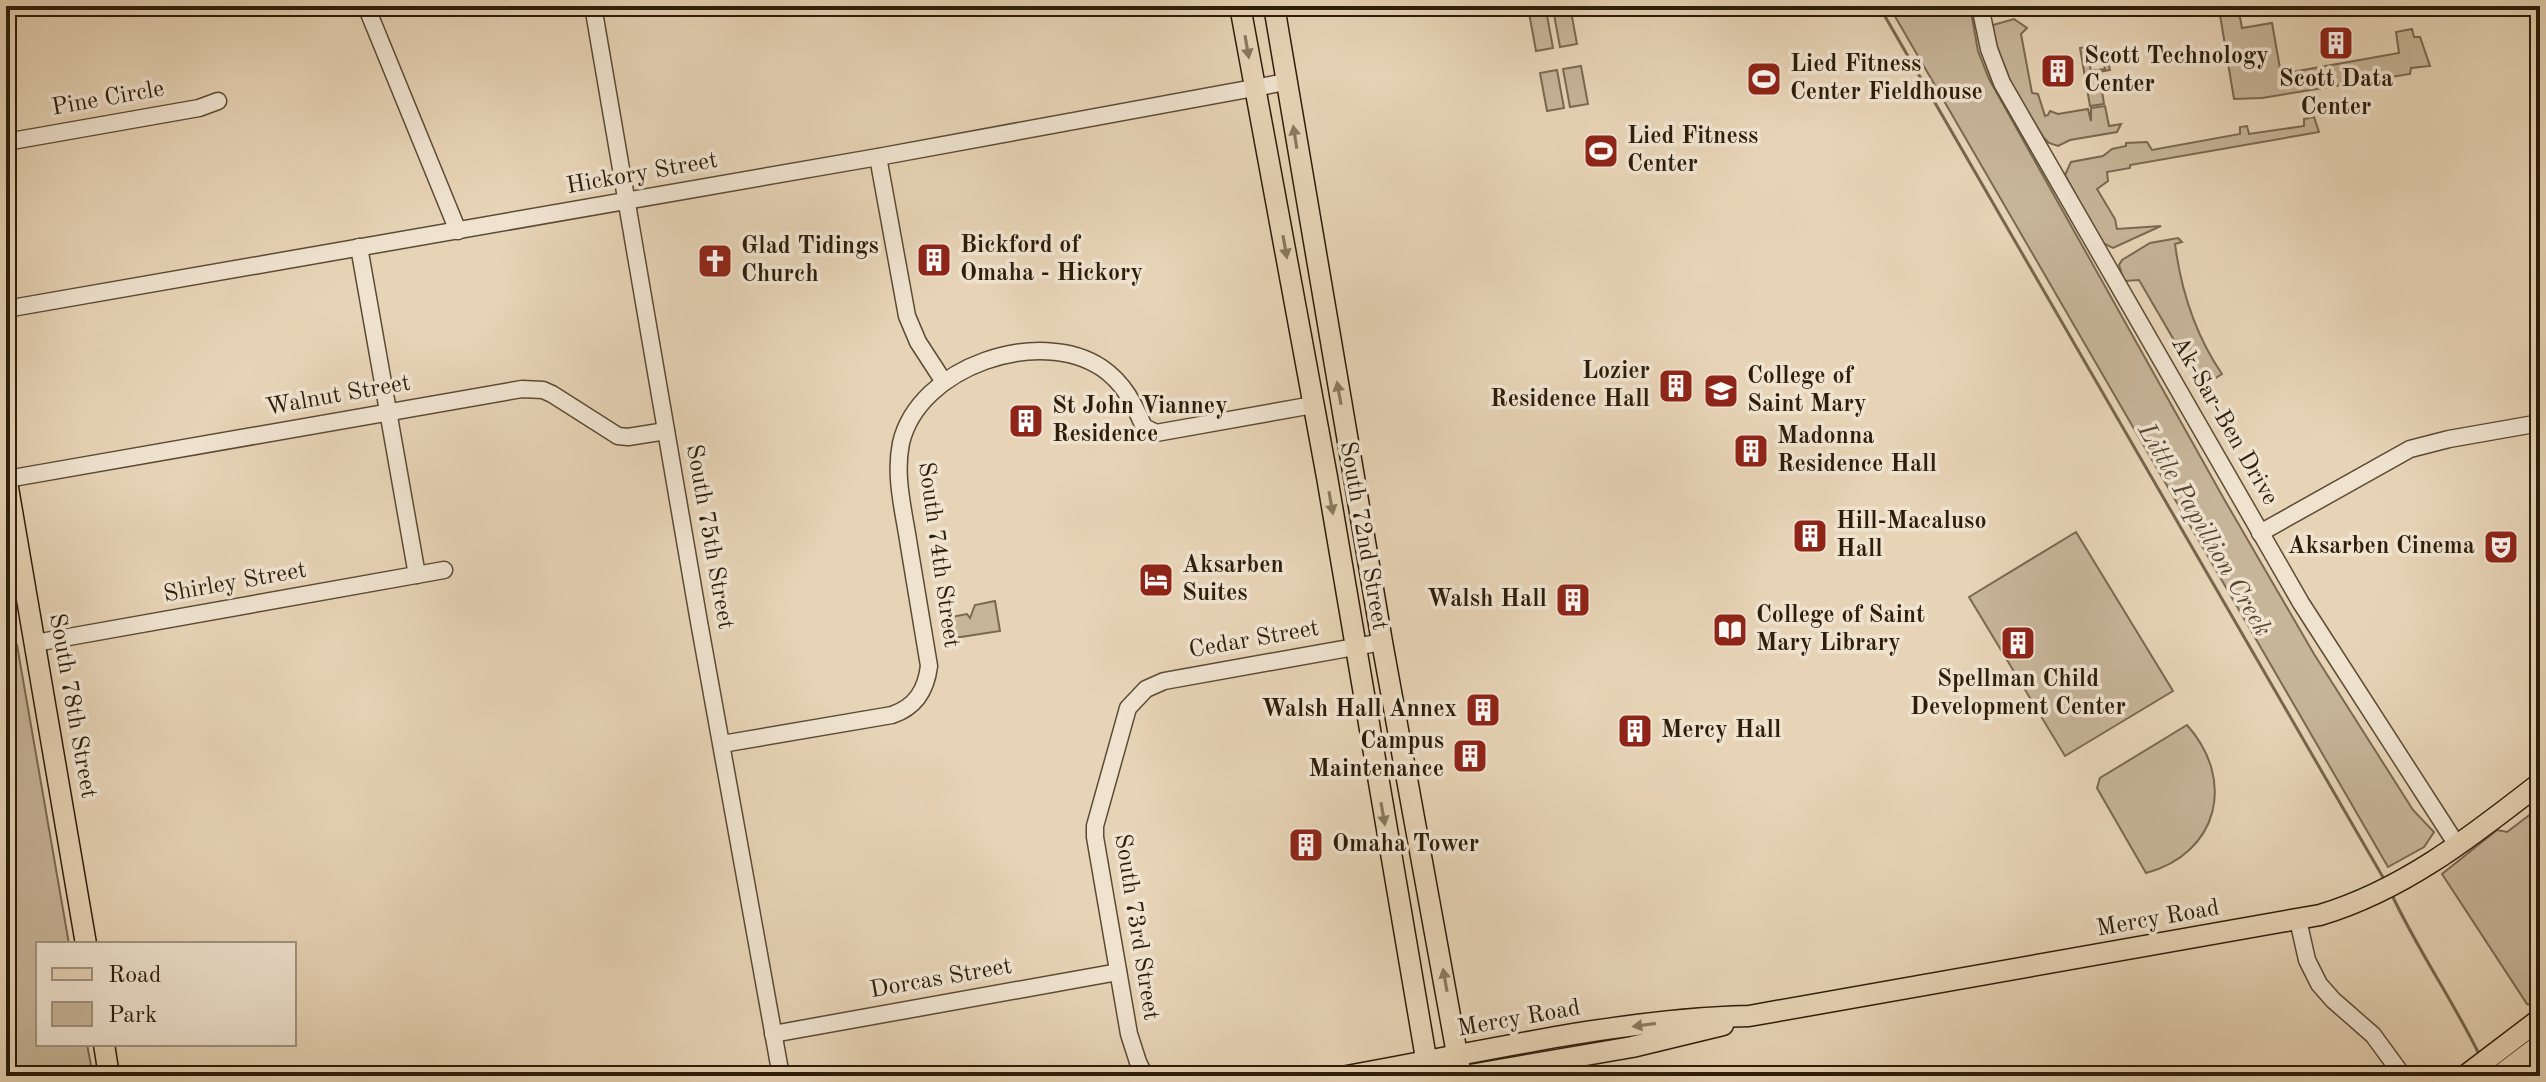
<svg xmlns="http://www.w3.org/2000/svg" width="2546" height="1082" font-family="'Old Standard TT',serif">
	<style>
		.green { fill: #c7b599; stroke: #7a6951; stroke-width: 2 }
		.lines { fill: none; stroke-linecap: round; stroke-linejoin: round }
		.stream { stroke: #77664d; stroke-width: 3 }
		.minor-casing { stroke: #5c4b34; stroke-width: 19 }
		.major-casing { stroke: #2d1d09; stroke-width: 23 }
		.minor { stroke: #efe3d0; stroke-width: 16 }
		.major { stroke: #e7d4b6; stroke-width: 20 }
		.oneway { fill: #8a7860 }
		.labels { text-anchor: middle; dominant-baseline: central; stroke-width: 7; stroke-linejoin: round; paint-order: stroke }
		.poi-label { font-size: 24px; font-weight: bold; fill: #2d1d09; stroke: #efe3d0; text-anchor: start }
		.street-label { font-size: 24px; fill: #2d1d09; stroke: #efe3d0 }
		.water-label { font-size: 26px; font-style: italic; fill: #584731; stroke: #efe3d0 }
	</style>
	<rect width="100%" height="100%" fill="#e7d4b6"/>
	<filter id="stains"><feTurbulence type="fractalNoise" baseFrequency=".0025" numOctaves="4"/><feColorMatrix values="0 0 0 0 .2 0 0 0 0 .09 0 0 0 0 .02 0 0 0 .5 -.17"/></filter>
	<radialGradient id="worn" r=".72"><stop offset=".6" stop-color="#630" stop-opacity="0"/><stop offset="1" stop-color="#630" stop-opacity=".3"/></radialGradient>
	<g class="green">
		<polygon points="1570,6 1577,44 1560,47 1553,9"/>
		<polygon points="1889,6 1970,6 1978,51 1989,79 2224,499 2314,654 2413,810 2434,832 2424,847 2388,867"/>
		<polygon points="1546,10 1553,48 1536,51 1529,13"/>
		<polygon points="2239,12 2242,28 2272,23 2281,74 2399,53 2396,32 2412,29 2414,37 2420,37 2430,66 2411,68 2410,74 2262,98 2234,99 2220,15"/>
		<path d="M2014 19 2027 28 2021 34 2032 93 2038 94 2045 116 2048 115 2050 111 2058 114 2088 109 2091 121V108L2105 106 2109 126 2121 124 2117 132 2070 140 2058 146 2049 143 2044 138C2023 104 1995 66 1993 25Z"/>
		<polygon points="2086,47 2091,71 2105,69 2103,57 2106,56 2110,70 2099,72 2104,104 2090,106 2080,48"/>
		<polygon points="1581,66 1588,104 1570,107 1563,69"/>
		<polygon points="1557,70 1564,108 1547,111 1540,73"/>
		<polygon points="2314,117 2319,132 2130,165 2130,168 2107,172 2108,181 2097,189 2115,219 2117,229 2161,226 2113,248 2101,242 2065,175 2071,162 2103,156 2112,149 2126,146 2126,143 2147,142 2152,150 2240,134 2240,127 2247,126 2249,134 2304,126 2304,119"/>
		<path d="M2178 238 2182 242 2175 244C2181 290 2196 336 2222 374L2203 386 2199 383 2139 280 2124 281 2119 265 2122 260 2150 243Z"/>
		<polygon points="2076,532 2173,691 2065,756 1969,597"/>
		<polygon points="995,601 1000,631 954,638 951,617 967,614 970,618 975,605"/>
		<polygon points="17,645 69,944 38,944 38,1044 87,1044 93,1076 6,1076 6,647"/>
		<path d="M2187 725C2236 780 2219 853 2146 873L2097 788 2100 778Z"/>
		<polygon points="2540,807 2540,1007 2527,1004 2442,874 2497,830 2507,832"/>
	</g>
	<g class="lines">
		<g class="stream">
			<polyline points="1879,6 2384,879"/>
			<path d="M2391 893C2417 949 2452 999 2479 1054"/>
		</g>
		<defs>
			<g id="minor">
				<polyline points="366,6 458,231"/>
				<polyline points="593,6 699,622 781,1076"/>
				<polyline points="1980,6 1989,49 2002,83 2301,603 2457,845"/>
				<polyline points="6,142 199,108 218,101"/>
				<polyline points="878,157 907,316 918,342 944,382"/>
				<polyline points="359,247 417,575"/>
				<polyline points="6,309 878,157 1286,82"/>
				<polyline points="7,479 522,389 543,390 552,394 618,436 628,437 666,431"/>
				<polyline points="2260,533 2410,449 2449,439 2540,423"/>
				<polyline points="35,643 444,570"/>
				<path d="M722 744 892 715C916 707 926 690 929 666 922 626 916 586 909 546 904 512 894 477 901 443 919 366 1040 326 1102 368 1124 383 1134 404 1144 427L1156 433 1313 405"/>
				<polyline points="2298,920 2307,960 2319,984 2333,1000 2373,1035 2403,1076"/>
				<polyline points="773,1034 1118,972"/>
				<polyline points="1145,1076 1138,1062 1129,1034 1095,837 1095,826 1128,708 1146,689 1164,681 1382,642"/>
			</g>
			<g id="major">
				<polyline points="1240,6 1327,477 1429,1076"/>
				<polyline points="1274,6 1382,642 1461,1076"/>
				<polyline points="6,476 86,944"/>
				<polyline points="104,1044 109,1076"/>
				<path d="M1347 1076C1477 1053 1618 1019 1749 1016L2320 915C2404 890 2472 836 2540 783"/>
				<polyline points="1464,1076 1632,1047 1723,1025"/>
				<polyline points="2465,1076 2540,1019"/>
				<polyline points="2499,1076 2540,1045"/>
			</g>
		</defs>
		<use href="#minor" class="minor-casing"/>
		<use href="#major" class="major-casing"/>
		<use href="#minor" class="minor"/>
		<use href="#major" class="major"/>
	</g>
	<defs><path id="oneway-solid" d="M-6-.8H1V-3.2L6.5 0L1 3.2V.8H-6Z" transform="scale(2)"/></defs>
	<g class="oneway">
		<use href="#oneway-solid" transform="translate(1247 47) rotate(80)"/>
		<use href="#oneway-solid" transform="translate(1295 137) rotate(-99)"/>
		<use href="#oneway-solid" transform="translate(1285 247) rotate(80)"/>
		<use href="#oneway-solid" transform="translate(1339 393) rotate(-100)"/>
		<use href="#oneway-solid" transform="translate(1331 503) rotate(80)"/>
		<use href="#oneway-solid" transform="translate(1383 814) rotate(80)"/>
		<use href="#oneway-solid" transform="translate(1445 980) rotate(-100)"/>
		<use href="#oneway-solid" transform="translate(1644 1025) rotate(172)"/>
	</g>
	<defs>
		<symbol id="building-square" viewBox="-11 -11 22 22"><rect x="-9" y="-9" width="18" height="18" rx="4" fill="#8f2418" stroke="#efe3d0"/><path d="M-4-6H4V6H1V3H-1V6H-4ZM-2.5-4.3h1.7v1.8h-1.7ZM.8-4.3h1.7v1.8H.8ZM-2.5-1h1.7V.8h-1.7ZM.8-1h1.7V.8H.8Z" fill="#fff"/></symbol>
		<symbol id="stadium-square" viewBox="-11 -11 22 22"><rect x="-9" y="-9" width="18" height="18" rx="4" fill="#8f2418" stroke="#efe3d0"/><path d="M0-5a6.5 5 0 1 0 0 10a6.5 5 0 1 0 0-10ZM-3.5-1.8h7v3.6h-7Z" fill="#fff"/></symbol>
		<symbol id="church-square" viewBox="-11 -11 22 22"><rect x="-9" y="-9" width="18" height="18" rx="4" fill="#8f2418" stroke="#efe3d0"/><path d="M-1.2-6h2.4v3.5h3.3v2.4h-3.3V6h-2.4V-.1h-3.3v-2.4h3.3Z" fill="#fff"/></symbol>
		<symbol id="university-square" viewBox="-11 -11 22 22"><rect x="-9" y="-9" width="18" height="18" rx="4" fill="#8f2418" stroke="#efe3d0"/><path d="M0-5L7-2L0 1L-7-2ZM-4 1L0 2.5L4 1V4Q0 6-4 4Z" fill="#fff"/></symbol>
		<symbol id="theatre-square" viewBox="-11 -11 22 22"><rect x="-9" y="-9" width="18" height="18" rx="4" fill="#8f2418" stroke="#efe3d0"/><path d="M-5-5.5Q0-4 5-5.5V0Q5 5 0 6Q-5 5-5 0ZM-3.3-2.5H-1v1.5H-3.3ZM1-2.5H3.3v1.5H1ZM-2.8 1Q0 5.5 2.8 1Z" fill="#fff"/></symbol>
		<symbol id="hotel-square" viewBox="-11 -11 22 22"><rect x="-9" y="-9" width="18" height="18" rx="4" fill="#8f2418" stroke="#efe3d0"/><path d="M-6-4.5h1.5V1H6V5H4.5V3h-9V5H-6ZM-4 0a1.8 1.8 0 1 1 3.6 0ZM.5 0V-2.5h3Q6-2.5 6 0Z" fill="#fff"/></symbol>
		<symbol id="library-square" viewBox="-11 -11 22 22"><rect x="-9" y="-9" width="18" height="18" rx="4" fill="#8f2418" stroke="#efe3d0"/><path d="M-6-4Q-3-5.5-.7-3.5V5Q-3 3-6 4ZM6-4Q3-5.5 .7-3.5V5Q3 3 6 4Z" fill="#fff"/></symbol>
	</defs>
	<g fill-rule="evenodd">
		<use href="#building-square" x="2316" y="23" width="40" height="40"/>
		<use href="#building-square" x="2038" y="51" width="40" height="40"/>
		<use href="#stadium-square" x="1744" y="59" width="40" height="40"/>
		<use href="#stadium-square" x="1581" y="131" width="40" height="40"/>
		<use href="#building-square" x="914" y="240" width="40" height="40"/>
		<use href="#church-square" x="695" y="241" width="40" height="40"/>
		<use href="#building-square" x="1656" y="366" width="40" height="40"/>
		<use href="#university-square" x="1701" y="371" width="40" height="40"/>
		<use href="#building-square" x="1006" y="401" width="40" height="40"/>
		<use href="#building-square" x="1731" y="431" width="40" height="40"/>
		<use href="#building-square" x="1790" y="516" width="40" height="40"/>
		<use href="#theatre-square" x="2481" y="527" width="40" height="40"/>
		<use href="#hotel-square" x="1136" y="560" width="40" height="40"/>
		<use href="#building-square" x="1553" y="580" width="40" height="40"/>
		<use href="#library-square" x="1710" y="610" width="40" height="40"/>
		<use href="#building-square" x="1998" y="623" width="40" height="40"/>
		<use href="#building-square" x="1463" y="690" width="40" height="40"/>
		<use href="#building-square" x="1615" y="711" width="40" height="40"/>
		<use href="#building-square" x="1450" y="736" width="40" height="40"/>
		<use href="#building-square" x="1286" y="825" width="40" height="40"/>
	</g>
	<g class="labels">
		<g class="poi-label">
			<text x="2084" y="57">Scott Technology<tspan x="2084" dy="28">Center</tspan></text>
			<text x="1790" y="65">Lied Fitness<tspan x="1790" dy="28">Center Fieldhouse</tspan></text>
			<text x="2336" y="80" text-anchor="middle">Scott Data<tspan x="2336" dy="28">Center</tspan></text>
			<text x="1627" y="137">Lied Fitness<tspan x="1627" dy="28">Center</tspan></text>
			<text x="960" y="246">Bickford of<tspan x="960" dy="28">Omaha - Hickory</tspan></text>
			<text x="741" y="247">Glad Tidings<tspan x="741" dy="28">Church</tspan></text>
			<text x="1650" y="372" text-anchor="end">Lozier<tspan x="1650" dy="28">Residence Hall</tspan></text>
			<text x="1747" y="377">College of<tspan x="1747" dy="28">Saint Mary</tspan></text>
			<text x="1052" y="407">St John Vianney<tspan x="1052" dy="28">Residence</tspan></text>
			<text x="1777" y="437">Madonna<tspan x="1777" dy="28">Residence Hall</tspan></text>
			<text x="1836" y="522">Hill-Macaluso<tspan x="1836" dy="28">Hall</tspan></text>
			<text x="2475" y="547" text-anchor="end">Aksarben Cinema</text>
			<text x="1182" y="566">Aksarben<tspan x="1182" dy="28">Suites</tspan></text>
			<text x="1547" y="600" text-anchor="end">Walsh Hall</text>
			<text x="1756" y="616">College of Saint<tspan x="1756" dy="28">Mary Library</tspan></text>
			<text x="2018" y="680" text-anchor="middle">Spellman Child<tspan x="2018" dy="28">Development Center</tspan></text>
			<text x="1457" y="710" text-anchor="end">Walsh Hall Annex</text>
			<text x="1661" y="731">Mercy Hall</text>
			<text x="1444" y="742" text-anchor="end">Campus<tspan x="1444" dy="28">Maintenance</tspan></text>
			<text x="1332" y="845">Omaha Tower</text>
		</g>
		<g class="street-label">
			<text transform="translate(108 99) rotate(-10)">Pine Circle</text>
			<text transform="translate(642 174) rotate(-10)">Hickory Street</text>
			<text transform="translate(338 396) rotate(-10)">Walnut Street</text>
			<text transform="translate(2224 421) rotate(60)">Ak-Sar-Ben Drive</text>
			<text transform="translate(1363 536) rotate(80)">South 72nd Street</text>
			<text transform="translate(709 537) rotate(80)">South 75th Street</text>
			<text transform="translate(938 555) rotate(82)">South 74th Street</text>
			<text transform="translate(235 583) rotate(-10)">Shirley Street</text>
			<text transform="translate(1254 640) rotate(-10)">Cedar Street</text>
			<text transform="translate(72 706) rotate(80)">South 78th Street</text>
			<text transform="translate(2158 919) rotate(-10)">Mercy Road</text>
			<text transform="translate(1136 927) rotate(81)">South 73rd Street</text>
			<text transform="translate(941 979) rotate(-10)">Dorcas Street</text>
			<text transform="translate(1519 1019) rotate(-10)">Mercy Road</text>
		</g>
		<g class="water-label">
			<text transform="translate(2204 530) rotate(60)">Little Papillion Creek</text>
		</g>
	</g>
	<rect width="2546" height="1082" fill="none" stroke="#e7d4b6" stroke-width="32"/>
	<rect x="8" y="8" width="2530" height="1066" fill="none" stroke="#2d1d09" stroke-width="4"/>
	<rect x="16" y="16" width="2514" height="1050" fill="none" stroke="#2d1d09" stroke-width="2"/>
	<rect x="36" y="942" width="260" height="104" fill="#efe3d0" stroke="#a19480" stroke-width="2"/>
	<rect x="52" y="968" width="40" height="12" fill="#e7d4b6" stroke="#a19480" stroke-width="2"/>
	<text x="108" y="982" font-size="24" fill="#2d1d09">Road</text>
	<rect x="52" y="1002" width="40" height="24" fill="#c7b599" stroke="#a19480" stroke-width="2"/>
	<text x="108" y="1022" font-size="24" fill="#2d1d09">Park</text>
	<rect width="100%" height="100%" filter="url(#stains)"/>
	<rect width="100%" height="100%" fill="url(#worn)"/>
</svg>
